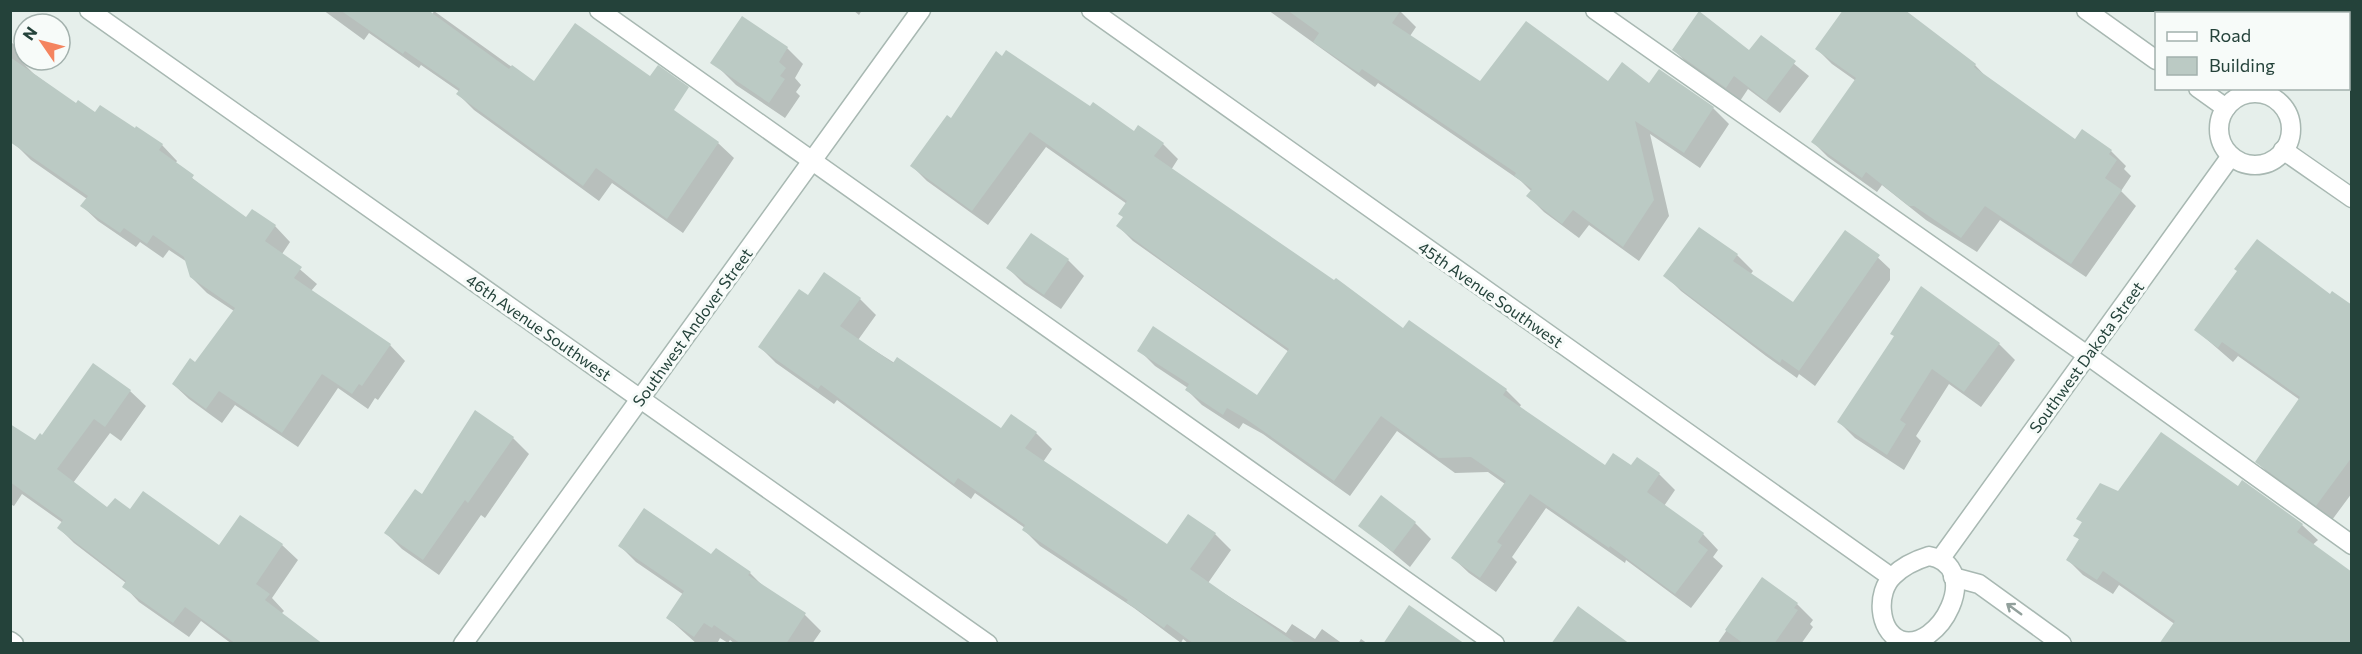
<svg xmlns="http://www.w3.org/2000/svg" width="2362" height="654" font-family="Commissioner,sans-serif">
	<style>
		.shadow { fill: #0003 }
		.building { fill: #bbcac4 }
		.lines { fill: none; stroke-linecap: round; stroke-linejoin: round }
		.minor-casing { stroke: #a8b8b2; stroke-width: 21 }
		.minor { stroke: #fff; stroke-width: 18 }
		.oneway { stroke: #92a09c }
		.labels { text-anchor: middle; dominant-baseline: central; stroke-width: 6; stroke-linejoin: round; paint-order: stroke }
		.street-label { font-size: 16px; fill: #24423a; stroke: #f7fbf9 }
	</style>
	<rect width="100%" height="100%" fill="#e6efeb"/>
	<g class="shadow">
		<polygon points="323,10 425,10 432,15 434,11 534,83 643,127 718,143 734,158 683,233 612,183 599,201 474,110 458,94 460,92 421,65 419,68 369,33 364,40"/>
		<polygon points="853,10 862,10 859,15"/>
		<polygon points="1268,10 1399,10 1416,27 1410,36 1481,83 1649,85 1713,108 1729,124 1700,168 1650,134 1669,216 1639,261 1589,225 1579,238 1544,212 1528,196 1532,192 1521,181 1378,83 1375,87"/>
		<polygon points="2256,10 2270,10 2268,14"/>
		<polygon points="755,26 787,48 803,64 795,78 801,85 796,92 800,96 785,118 736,85 720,69"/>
		<polygon points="1761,37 1809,76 1780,113 1748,89 1740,101 1687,63 1674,50 1750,52"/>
		<polygon points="10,41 24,54 20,60 34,74 76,105 162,145 177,161 175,164 209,192 247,219 275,226 290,242 282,254 317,284 311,291 390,345 405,361 378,400 375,398 368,409 338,388 298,447 235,405 222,423 189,399 173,384 196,364 234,311 207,293 191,277 187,262 169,250 163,258 140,242 136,247 98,221 82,206 87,199 31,160 16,145 10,137"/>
		<polygon points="1817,49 1975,65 1989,80 2075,142 2111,151 2126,166 2124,169 2131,176 2121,191 2136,206 2086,277 2000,220 1977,252 1926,220 1882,185 1877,192 1828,157 1813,142 1856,81 1832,64"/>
		<polygon points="1091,108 1134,133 1163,144 1178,159 1171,170 1404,330 1506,390 1521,405 1519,408 1605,467 1632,467 1637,459 1659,474 1675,490 1664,506 1703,534 1718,550 1713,557 1723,566 1691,608 1626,560 1625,563 1546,508 1512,557 1517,562 1496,592 1469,573 1453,558 1505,484 1488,472 1455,473 1397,431 1350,496 1263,434 1243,423 1239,429 1202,405 1187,390 1188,388 1155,366 1139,350 1257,397 1289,352 1133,241 1118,226 1124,217 1127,204 1046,147 988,225 927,181 912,166 951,120"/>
		<polygon points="1031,235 1068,260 1084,276 1061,309 1024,284 1008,268"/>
		<polygon points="1873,253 1890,269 1890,280 1815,386 1799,374 1797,378 1766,356 1681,291 1665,275 1737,255 1753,271 1750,275 1793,304"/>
		<polygon points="1922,288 1999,344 2015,360 1981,407 1949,384 1916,436 1921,441 1904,470 1855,438 1839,422 1895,337"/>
		<polygon points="2331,296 2352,307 2352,493 2332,520 2272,477 2257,462 2300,400 2238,356 2233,362 2196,330"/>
		<polygon points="808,297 860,299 876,315 858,340 1001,430 1036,433 1052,449 1043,462 1167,546 1215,534 1231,550 1208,583 1286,633 1292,624 1315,639 1322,629 1343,644 1189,644 1183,639 1181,643 1134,608 1040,546 1024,530 1025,528 975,493 971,499 837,400 834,404 776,363 760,347"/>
		<polygon points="93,365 130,391 146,406 121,441 110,433 73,483 108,510 131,512 220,547 282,545 298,560 272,598 284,611 281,614 320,644 232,644 201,621 189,637 139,602 124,586 126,583 74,543 59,528 63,523 22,494 14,506 10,504 10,427 35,442 43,437"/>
		<polygon points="513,438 529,454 485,518 481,515 439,575 402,549 386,533 422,496"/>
		<polygon points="2243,482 2302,525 2318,540 2203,644 2119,585 2113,594 2083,575 2068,560 2080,540 2075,535 2083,523 2078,518 2119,493 2239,488"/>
		<polygon points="1415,523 1431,539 1410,567 1360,525"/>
		<polygon points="620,546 712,556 750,573 765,588 805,615 821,631 812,644 735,644 730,640 728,643 720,638 717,644 697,644 668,618 684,595 636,562"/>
		<polygon points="1762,580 1797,604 1813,620 1810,624 1813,627 1801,644 1717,644"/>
		<polygon points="1361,639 1368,644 1358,644"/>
	</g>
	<g class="building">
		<polygon points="340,10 428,10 509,69 512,65 534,81 575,23 650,76 658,65 689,87 674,110 719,142 667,219 596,168 583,186 456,94 460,89 405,51 403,54"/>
		<polygon points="1287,10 1401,10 1392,23 1480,81 1526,21 1608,81 1622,62 1649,83 1659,69 1714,107 1684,153 1635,121 1654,200 1623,247 1573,210 1562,224 1526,196 1532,189 1514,176 1516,173 1362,69 1359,73 1313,42 1319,33"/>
		<polygon points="1843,10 1905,10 1976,64 1974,67 2075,139 2082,129 2112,150 2109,154 2117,160 2105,178 2122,190 2071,264 1985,206 1961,238 1914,206 1909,206 1866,172 1862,178 1811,142 1856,78 1815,49"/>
		<polygon points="1699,11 1749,50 1761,35 1796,61 1766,101 1734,76 1726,88 1672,50"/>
		<polygon points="742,16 788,47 779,62 786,68 780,76 785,79 769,103 710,63"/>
		<polygon points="1006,50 1090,106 1093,102 1134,131 1138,125 1164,143 1154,156 1334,280 1336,278 1403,328 1409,320 1507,389 1503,395 1605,465 1613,453 1631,465 1637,457 1660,473 1647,492 1704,533 1698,542 1708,550 1675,594 1610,546 1609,548 1530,494 1497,542 1502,545 1480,578 1451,558 1506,481 1471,457 1439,458 1381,416 1334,481 1246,419 1227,408 1223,415 1185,390 1189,384 1137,351 1153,326 1257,395 1289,349 1185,277 1116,226 1123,217 1118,214 1127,201 1030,132 972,211 910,166 947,115 951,118 996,51 1002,56"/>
		<polygon points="10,57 76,103 78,100 95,112 100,105 135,128 136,126 163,144 159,150 194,175 192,178 246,217 252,209 276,225 265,241 302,267 294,278 391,344 362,386 359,384 352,394 322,374 282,433 219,391 206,409 172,384 190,358 195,362 235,308 190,277 184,257 153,235 147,244 124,228 120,233 80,206 88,196 10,142"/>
		<polygon points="1699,227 1738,254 1733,261 1793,302 1845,230 1880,255 1799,371 1782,359 1780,363 1748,340 1663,276"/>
		<polygon points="1031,233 1069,259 1044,295 1006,268"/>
		<polygon points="2257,239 2330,294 2332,291 2352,305 2352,457 2316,506 2255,462 2300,397 2222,342 2218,348 2194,330 2237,271 2234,269"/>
		<polygon points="824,272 861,298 840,326 893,363 897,357 1001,428 1011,414 1037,432 1025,448 1167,544 1188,514 1216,533 1190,569 1297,644 1194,644 1167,624 1164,628 1126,602 1128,600 1022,530 1025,525 958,478 954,484 821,385 818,389 758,347 799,289 808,295"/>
		<polygon points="1921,286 2000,343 1964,392 1932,369 1900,420 1906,424 1887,455 1837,422 1894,336 1890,334"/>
		<polygon points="93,363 131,390 105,427 94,419 57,469 107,507 115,498 130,509 143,491 219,545 240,515 283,544 256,584 270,594 265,600 323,644 236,644 185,607 173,623 122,587 126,581 57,528 63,520 10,482 10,424 35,440 40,433 42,435"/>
		<polygon points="475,410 514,437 468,503 465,500 423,560 384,533 415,489 422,494"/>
		<polygon points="2161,432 2238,486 2242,480 2303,524 2297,532 2352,572 2352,644 2159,644 2175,621 2103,571 2097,580 2066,560 2079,539 2073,536 2082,522 2076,519 2100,483 2118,491"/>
		<polygon points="1381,495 1416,522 1393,552 1358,526"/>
		<polygon points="644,508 711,554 716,548 751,572 748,575 806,613 786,644 741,644 714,625 712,628 704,623 694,637 666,618 684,591 618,546"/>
		<polygon points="1762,577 1798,603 1794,608 1798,610 1774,644 1744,644 1725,630"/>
		<polygon points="1409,605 1465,644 1383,644"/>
		<polygon points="1578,606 1630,644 1551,644"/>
	</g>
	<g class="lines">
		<defs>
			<g id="minor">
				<polyline points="89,10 988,644"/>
				<polyline points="599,10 1495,644"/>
				<polyline points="1091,10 1891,577"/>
				<polyline points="1595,10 2087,355 2352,545"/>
				<polyline points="2086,10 2156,60"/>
				<polyline points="2337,14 2339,10"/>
				<polyline points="2198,88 2226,108"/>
				<circle cx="2255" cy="129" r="36"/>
				<polyline points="2283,150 2352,198"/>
				<path d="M1929 556C1985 566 1939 654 1900 640 1878 630 1876 592 1893 576 1903 566 1916 560 1929 556Z"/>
				<polyline points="1941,558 2231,156"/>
				<polyline points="1953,577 1979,584 2062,644"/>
				<polyline points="10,641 14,644"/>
				<polyline points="463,644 921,10"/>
			</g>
		</defs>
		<use href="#minor" class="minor-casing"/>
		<use href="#minor" class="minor"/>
	</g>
	<defs><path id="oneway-shaft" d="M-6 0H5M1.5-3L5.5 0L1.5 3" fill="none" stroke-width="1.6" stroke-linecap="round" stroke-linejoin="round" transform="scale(1.5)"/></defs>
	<use class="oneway" href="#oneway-shaft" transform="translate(2014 609) rotate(-144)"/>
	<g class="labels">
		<g class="street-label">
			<text transform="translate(1491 294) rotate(35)">45th Avenue Southwest</text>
			<text transform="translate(539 327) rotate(35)">46th Avenue Southwest</text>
			<text transform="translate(692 327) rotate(-54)">Southwest Andover Street</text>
			<text transform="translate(2086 357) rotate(-54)">Southwest Dakota Street</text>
		</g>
	</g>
	<rect width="2362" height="654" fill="none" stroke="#24423a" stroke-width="24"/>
	<rect x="2155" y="12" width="195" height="78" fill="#f7fbf9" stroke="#a3b1ad" stroke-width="1.5"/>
	<rect x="2167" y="32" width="30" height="9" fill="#ffffff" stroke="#a3b1ad" stroke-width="1.5"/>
	<text x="2209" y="42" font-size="18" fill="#24423a">Road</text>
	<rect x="2167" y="57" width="30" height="18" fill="#bbcac4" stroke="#a3b1ad" stroke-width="1.5"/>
	<text x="2209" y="72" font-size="18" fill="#24423a">Building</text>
	<g transform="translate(42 42) rotate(305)"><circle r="28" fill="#f7fbf9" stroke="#a3b1ad" stroke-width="1.5"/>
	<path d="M0-4.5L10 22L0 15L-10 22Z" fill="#f4845f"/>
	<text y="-9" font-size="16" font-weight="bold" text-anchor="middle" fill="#24423a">N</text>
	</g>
</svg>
